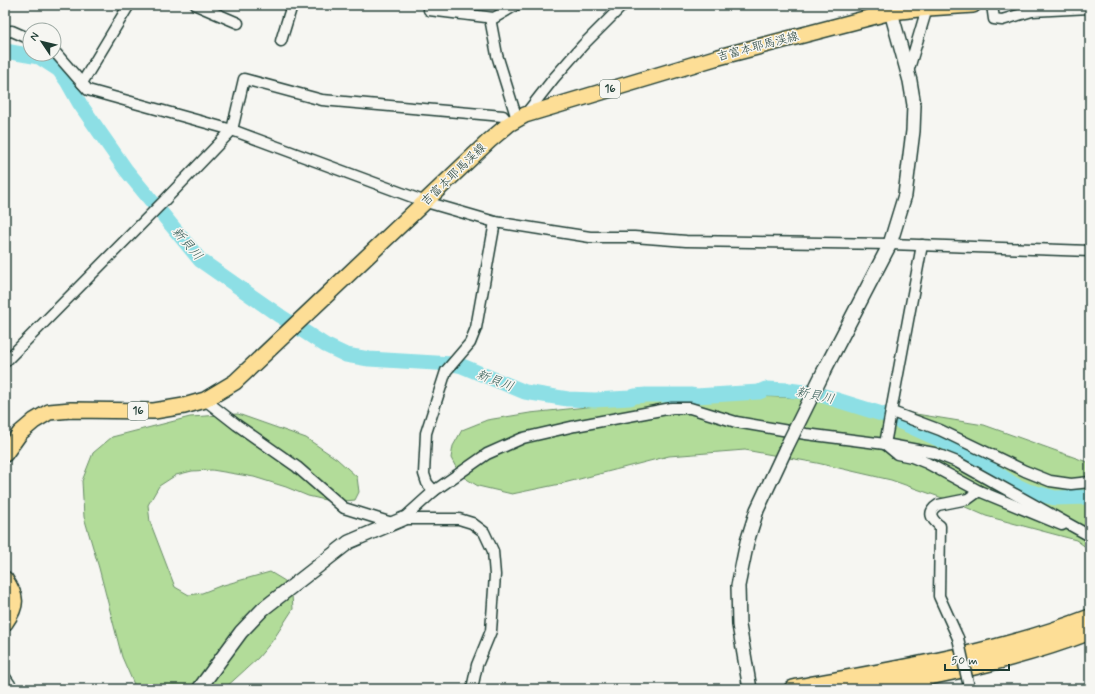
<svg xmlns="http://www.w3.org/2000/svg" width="1095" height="694" font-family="Mynerve,'Klee One',sans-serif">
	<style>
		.green { fill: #b2dc99; stroke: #688c66 }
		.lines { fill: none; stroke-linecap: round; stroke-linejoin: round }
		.river { stroke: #8ddfe5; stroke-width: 15 }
		.street-casing { stroke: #1f3d34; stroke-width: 13 }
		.secondary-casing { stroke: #1f3d34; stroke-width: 16 }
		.primary-casing { stroke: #1f3d34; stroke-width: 18 }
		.highway-casing { stroke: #1f3d34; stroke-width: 20 }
		.street { stroke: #f6f6f2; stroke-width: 10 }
		.secondary { stroke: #f6f6f2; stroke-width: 13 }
		.primary { stroke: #fdde96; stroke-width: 15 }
		.highway { stroke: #fdde96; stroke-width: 17 }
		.street-bridge-casing { stroke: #1f3d34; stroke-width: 13; stroke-linecap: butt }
		.secondary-bridge-casing { stroke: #1f3d34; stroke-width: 16; stroke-linecap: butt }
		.street-bridge { stroke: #f6f6f2; stroke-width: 10 }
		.secondary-bridge { stroke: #f6f6f2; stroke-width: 13 }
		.labels { text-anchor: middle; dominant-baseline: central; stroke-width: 3; stroke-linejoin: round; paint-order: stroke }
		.shield { fill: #f6f6f2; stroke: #60746d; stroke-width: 1 }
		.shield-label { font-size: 11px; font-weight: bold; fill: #1f3d34 }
		.street-label { font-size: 12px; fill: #1f3d34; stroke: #f6f6f2 }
		.water-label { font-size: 13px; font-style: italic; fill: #355d57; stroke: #f6f6f2 }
	</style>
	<rect width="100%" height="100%" fill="#f6f6f2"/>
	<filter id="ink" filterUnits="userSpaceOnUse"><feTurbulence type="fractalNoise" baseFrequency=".025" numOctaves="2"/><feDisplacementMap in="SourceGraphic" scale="8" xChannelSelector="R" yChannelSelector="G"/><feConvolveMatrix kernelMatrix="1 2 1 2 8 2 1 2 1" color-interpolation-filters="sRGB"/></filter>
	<g filter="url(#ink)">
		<g class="green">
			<polygon points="710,394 823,399 984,425 1090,463 1090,550 1076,540 986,516 954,502 891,480 817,463 745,450 669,456 560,484 512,494 478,486 460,475 451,458 453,446 462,430 487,420 530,413"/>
			<polygon points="238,414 306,438 337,459 357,477 359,492 355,500 334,502 308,496 286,487 254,477 212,470 192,471 176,475 159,486 148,505 150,522 175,587 189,595 202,593 220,586 270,572 285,581 292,595 293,609 273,640 258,658 224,689 136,689 122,657 99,568 84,517 82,481 93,453 112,437 190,417"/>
		</g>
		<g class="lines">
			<polyline class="river" points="5,51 39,57 59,70 67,81 80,104 126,170 200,260 280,316 325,345 346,355 369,359 452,364 462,366 525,392 568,399 595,400 630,398 635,396 646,395 690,395 696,396 759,392 766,389 789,390 811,393 824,396 885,415 949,444 967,453 1013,484 1028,491 1055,498 1090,497"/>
			<defs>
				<g id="street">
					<polyline points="196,5 238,23"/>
					<polyline points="430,5 429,10 494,18 516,5"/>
					<polyline points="992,5 994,19 1002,20 1032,11 1090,8"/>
					<polyline points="490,18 497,55 517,119"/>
					<polyline points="5,32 12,31 30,39"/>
					<polyline points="281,41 292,5"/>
					<polyline points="54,51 88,90 232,130 426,202 495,222 590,237 634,237 686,241 890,244 1090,251"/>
					<polyline points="908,72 928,5"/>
					<polyline points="82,83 129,5"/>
					<polyline points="525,115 554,78 583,45 623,5"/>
					<polyline points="5,362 163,202 232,130 244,79 322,100 503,116 509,124"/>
					<polyline points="205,400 237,425 297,467 344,508 392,523"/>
					<polyline points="892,412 940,430 1025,471 1050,481 1071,484 1090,482"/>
					<polyline points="885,444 897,454 912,457 927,463 979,491 1062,525"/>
					<polyline points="885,444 922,245"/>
					<polyline points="434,491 427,483 424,474 426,433 446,371 470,343 476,328 495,222"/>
					<polyline points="403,519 434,491 487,454 523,438 575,426 672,408 690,408 736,422 806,434 885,444 934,453 957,462 1090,536"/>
					<polyline points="403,519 459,519 472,523 484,532 493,551 495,575 491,631 477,665 472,689"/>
					<path d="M958 638 939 596 940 526C931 519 927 512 938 505L968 499 979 491"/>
					<polyline points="5,677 13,689"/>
				</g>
				<g id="secondary">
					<polyline points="824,371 890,244 905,195 913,131 914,105 910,81 891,12 887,5"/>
					<polyline points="199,689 241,632 263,609 349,542 403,519"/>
					<polyline points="750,689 739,625 738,586 747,542 757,510 786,448"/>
				</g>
				<g id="primary">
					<polyline points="5,454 20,433 34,421 49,412 71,410 154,411 184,406 205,400 235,382 489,141 509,124 525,115 715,58 891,12 928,8 973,5"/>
					<path d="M5 579C17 597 18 605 5 623"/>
				</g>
				<g id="highway">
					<path d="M793 689C893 670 995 655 1090 618"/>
					<path d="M865 689C941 674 1018 659 1090 631"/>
				</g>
			</defs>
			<use href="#street" class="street-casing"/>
			<use href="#secondary" class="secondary-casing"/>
			<use href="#primary" class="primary-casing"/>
			<use href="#highway" class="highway-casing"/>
			<use href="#street" class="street"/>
			<use href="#secondary" class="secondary"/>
			<use href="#primary" class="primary"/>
			<use href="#highway" class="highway"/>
			<defs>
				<polyline id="street-bridge" points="958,638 969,687"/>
				<polyline id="secondary-bridge" points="786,448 824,371"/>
			</defs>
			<use href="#street-bridge" class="street-bridge-casing"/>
			<use href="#secondary-bridge" class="secondary-bridge-casing"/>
			<use href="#street-bridge" class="street-bridge"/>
			<use href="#secondary-bridge" class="secondary-bridge"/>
		</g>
	</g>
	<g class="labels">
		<g class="shield">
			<rect x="600" y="80" width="20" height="18" rx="3"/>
			<rect x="128" y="402" width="20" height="18" rx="3"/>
		</g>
		<g class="shield-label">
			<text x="610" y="89">16</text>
			<text x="138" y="411">16</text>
		</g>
		<g class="street-label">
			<text transform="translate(758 47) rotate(-15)">吉富本耶馬渓線</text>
			<text transform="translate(454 175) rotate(-44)">吉富本耶馬渓線</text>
		</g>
		<g class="water-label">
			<text transform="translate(187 244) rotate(49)">新貝川</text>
			<text transform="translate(495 381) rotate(21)">新貝川</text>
			<text transform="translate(815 396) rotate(12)">新貝川</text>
		</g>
	</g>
	<rect width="1095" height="694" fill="none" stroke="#f6f6f2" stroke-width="20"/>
	<rect x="10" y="10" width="1075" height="674" fill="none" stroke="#1f3d34" stroke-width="1.5" filter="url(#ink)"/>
	<g transform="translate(42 42) rotate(305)"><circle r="19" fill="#f6f6f2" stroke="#a0aca6"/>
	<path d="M0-3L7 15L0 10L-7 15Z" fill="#1f3d34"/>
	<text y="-6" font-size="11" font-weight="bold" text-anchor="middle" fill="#1f3d34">N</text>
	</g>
	<path d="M945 664v6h64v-6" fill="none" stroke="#1f3d34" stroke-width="2"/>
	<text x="951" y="664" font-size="12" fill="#1f3d34" stroke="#f6f6f2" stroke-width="3" paint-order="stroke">50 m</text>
</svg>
